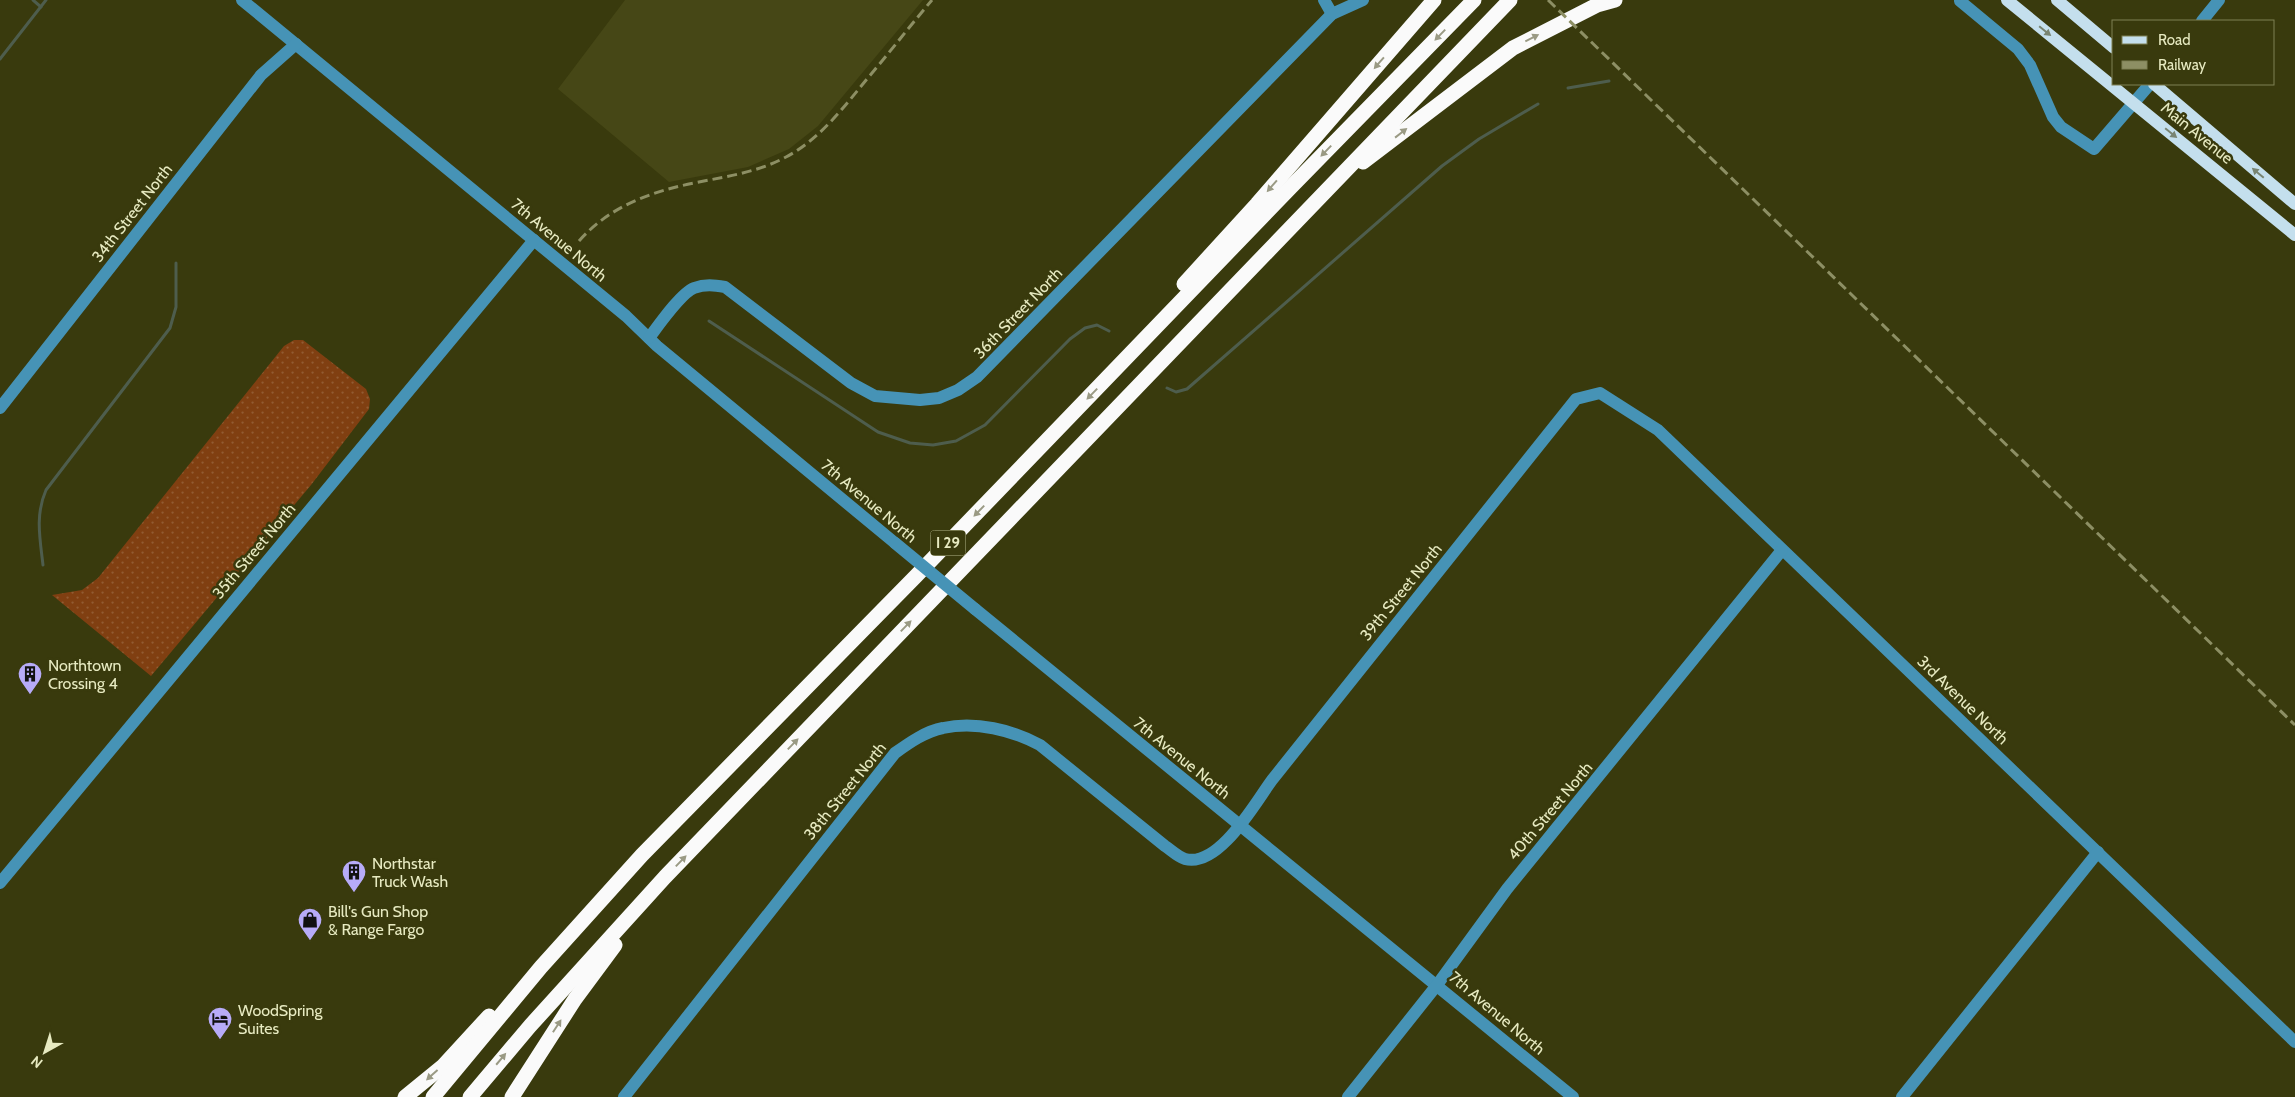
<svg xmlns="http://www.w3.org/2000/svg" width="2295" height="1097" font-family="Cabin,sans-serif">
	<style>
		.built { fill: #464716 }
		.grass { fill: url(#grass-dots) }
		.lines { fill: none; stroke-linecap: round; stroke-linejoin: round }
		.stream { stroke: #4e5d4d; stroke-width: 3 }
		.minor { stroke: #4693b6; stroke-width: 12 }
		.major { stroke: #c4dfed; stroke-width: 12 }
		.highway { stroke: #fafafa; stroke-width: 15 }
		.rail { stroke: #8d8f64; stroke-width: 3; stroke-dasharray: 10 5; stroke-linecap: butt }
		.minor-bridge { stroke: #4693b6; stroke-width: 12 }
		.oneway { fill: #788472 }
		.oneway2 { fill: #9a9a84 }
		.labels { text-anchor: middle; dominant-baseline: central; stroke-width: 5; stroke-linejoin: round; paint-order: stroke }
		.shield { fill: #393a0d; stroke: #b3b58b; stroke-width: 1 }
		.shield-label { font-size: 15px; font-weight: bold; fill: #e7eac1 }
		.street-label { font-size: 16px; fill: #e7eac1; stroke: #393a0d }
		.poi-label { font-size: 16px; fill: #e7eac1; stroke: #393a0d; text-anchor: start }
	</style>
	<defs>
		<pattern id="grass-dots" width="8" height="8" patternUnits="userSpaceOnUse" patternTransform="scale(1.25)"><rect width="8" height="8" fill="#803f11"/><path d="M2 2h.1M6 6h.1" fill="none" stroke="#925b32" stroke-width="1.8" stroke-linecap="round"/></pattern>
	</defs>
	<rect width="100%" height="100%" fill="#393a0d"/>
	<polygon class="built" points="625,0 923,0 818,126 789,149 748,167 669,182 558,89"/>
	<polygon class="grass" points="294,340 303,340 366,389 370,399 369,409 311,485 151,676 52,595 82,590 98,578 284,346"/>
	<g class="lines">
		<g class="stream">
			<polyline points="33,0 41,7"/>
			<polyline points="0,59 46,0"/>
			<polyline points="1568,88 1609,81"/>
			<polyline points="709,321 878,432 910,443 933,445 956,441 985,425 1070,339 1085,328 1097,325 1109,331"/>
			<polyline points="1167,388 1176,392 1187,389 1442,166 1479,139 1538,104"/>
			<path d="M43 565C40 539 35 515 46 490L170 328 176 307V263"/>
		</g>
		<g class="minor">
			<polyline points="242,0 626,316 657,346 895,543"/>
			<polyline points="1324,0 1332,14"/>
			<polyline points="1960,1 2018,49 2030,65 2053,117 2061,127 2094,149 2150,84"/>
			<polyline points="2202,21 2219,0"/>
			<path d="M649 338C658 326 681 293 694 288 705 284 714 285 725 287L851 383 875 396 920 400 939 398 958 390 977 377 1332 14 1363 0"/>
			<polyline points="0,408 261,75 296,44"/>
			<path d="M975 609C1174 773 1374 933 1573 1097"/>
			<polyline points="0,883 534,240"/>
			<path d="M624 1097 895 753C909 743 926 731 943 728 976 721 1012 730 1040 745L1165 846C1171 850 1178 857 1185 859 1219 868 1255 803 1272 780L1576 399 1600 393 1658 430 2295 1042"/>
			<polyline points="1348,1097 1437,985 1507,889 1782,550"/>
			<polyline points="1902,1097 2098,852"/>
		</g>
		<g class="major">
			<polyline points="2007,0 2295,235"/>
			<polyline points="2057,0 2114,48"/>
			<polyline points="2154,84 2295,204"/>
		</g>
		<g class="highway">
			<polyline points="1363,162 1513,48 1597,5 1615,0"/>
			<polyline points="1184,284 1257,204 1434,0"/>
			<polyline points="405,1097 443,1066 489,1016"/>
			<polyline points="433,1097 541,967 642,855 916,576 1290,188 1474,0"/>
			<polyline points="470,1097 530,1026 665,877 1510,0"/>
			<polyline points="512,1097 575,999 615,945"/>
		</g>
		<g class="rail">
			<polyline points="1548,0 2295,725"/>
			<path d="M579 241C611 205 653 191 699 182 729 176 758 172 786 157 820 139 843 108 867 79 889 53 910 26 932 0"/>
		</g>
		<polyline class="minor-bridge" points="895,543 975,609"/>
	</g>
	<defs><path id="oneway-solid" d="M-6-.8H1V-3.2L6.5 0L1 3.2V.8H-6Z" transform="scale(1.25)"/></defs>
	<g class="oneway">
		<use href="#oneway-solid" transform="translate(2045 31) rotate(39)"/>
		<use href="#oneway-solid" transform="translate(2171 133) rotate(39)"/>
		<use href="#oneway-solid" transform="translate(2258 173) rotate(-140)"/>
	</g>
	<g class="oneway2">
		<use href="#oneway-solid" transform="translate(1440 35) rotate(134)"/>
		<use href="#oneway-solid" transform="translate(1532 38) rotate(-27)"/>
		<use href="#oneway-solid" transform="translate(1379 63) rotate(131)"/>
		<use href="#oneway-solid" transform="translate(1401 133) rotate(-38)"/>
		<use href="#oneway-solid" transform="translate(1326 151) rotate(134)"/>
		<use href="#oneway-solid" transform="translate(1272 186) rotate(131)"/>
		<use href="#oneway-solid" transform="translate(1092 394) rotate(134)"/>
		<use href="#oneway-solid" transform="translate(979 511) rotate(134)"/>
		<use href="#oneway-solid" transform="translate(906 626) rotate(-46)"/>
		<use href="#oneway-solid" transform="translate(793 744) rotate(-46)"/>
		<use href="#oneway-solid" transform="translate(681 861) rotate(-46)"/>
		<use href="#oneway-solid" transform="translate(557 1026) rotate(-57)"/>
		<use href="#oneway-solid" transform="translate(501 1059) rotate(-50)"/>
		<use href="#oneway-solid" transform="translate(432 1075) rotate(138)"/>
	</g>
	<defs>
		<symbol id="building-pin" viewBox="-11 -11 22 30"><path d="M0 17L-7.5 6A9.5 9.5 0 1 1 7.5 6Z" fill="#b7abf8" stroke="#393a0d"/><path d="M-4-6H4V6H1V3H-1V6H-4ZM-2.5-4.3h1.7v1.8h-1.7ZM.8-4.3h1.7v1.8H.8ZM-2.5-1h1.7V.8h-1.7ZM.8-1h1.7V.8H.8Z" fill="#111"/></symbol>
		<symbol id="shop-pin" viewBox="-11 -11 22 30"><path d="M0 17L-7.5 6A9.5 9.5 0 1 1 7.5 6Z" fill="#b7abf8" stroke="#393a0d"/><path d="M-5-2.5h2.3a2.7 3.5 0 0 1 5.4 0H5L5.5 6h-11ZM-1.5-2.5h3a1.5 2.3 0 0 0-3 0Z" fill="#111"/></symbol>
		<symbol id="hotel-pin" viewBox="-11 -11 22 30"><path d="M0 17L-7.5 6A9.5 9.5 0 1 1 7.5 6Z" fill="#b7abf8" stroke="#393a0d"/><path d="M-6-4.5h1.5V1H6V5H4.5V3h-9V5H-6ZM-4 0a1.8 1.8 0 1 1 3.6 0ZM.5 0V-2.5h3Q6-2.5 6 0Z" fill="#111"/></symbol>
	</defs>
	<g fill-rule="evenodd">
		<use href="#building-pin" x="16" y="660" width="28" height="38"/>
		<use href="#building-pin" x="340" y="858" width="28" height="38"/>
		<use href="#shop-pin" x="296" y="906" width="28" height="38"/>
		<use href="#hotel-pin" x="206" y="1005" width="28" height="38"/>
	</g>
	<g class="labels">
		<rect class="shield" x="930.5" y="530.5" width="35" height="25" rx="4"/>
		<g class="shield-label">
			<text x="948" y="543">I 29</text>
		</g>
		<g class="street-label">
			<text transform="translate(2197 133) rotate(39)">Main Avenue</text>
			<text transform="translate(132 213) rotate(-52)">34th Street North</text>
			<text transform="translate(559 240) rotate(40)">7th Avenue North</text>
			<text transform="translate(1018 313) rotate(-46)">36th Street North</text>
			<text transform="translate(869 501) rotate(40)">7th Avenue North</text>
			<text transform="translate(254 551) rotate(-50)">35th Street North</text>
			<text transform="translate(1401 592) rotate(-51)">39th Street North</text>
			<text transform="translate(1963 700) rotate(44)">3rd Avenue North</text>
			<text transform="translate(1182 758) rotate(39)">7th Avenue North</text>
			<text transform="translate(845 791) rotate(-51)">38th Street North</text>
			<text transform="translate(1550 811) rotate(-50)">40th Street North</text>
			<text transform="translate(1497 1013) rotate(40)">7th Avenue North</text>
		</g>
		<g class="poi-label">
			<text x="48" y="665">Northtown<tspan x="48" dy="18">Crossing 4</tspan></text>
			<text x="372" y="863">Northstar<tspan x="372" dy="18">Truck Wash</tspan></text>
			<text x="328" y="911">Bill's Gun Shop<tspan x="328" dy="18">&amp; Range Fargo</tspan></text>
			<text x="238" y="1010">WoodSpring<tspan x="238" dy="18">Suites</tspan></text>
		</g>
	</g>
	<rect x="2112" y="20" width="162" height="65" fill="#393a0d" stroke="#7f8055"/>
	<rect x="2122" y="36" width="25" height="8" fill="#c4dfed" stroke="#7f8055"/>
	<text x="2158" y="45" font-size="15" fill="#e7eac1">Road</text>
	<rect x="2122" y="61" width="25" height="8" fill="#8d8f64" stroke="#7f8055"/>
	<text x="2158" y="70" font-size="15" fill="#e7eac1">Railway</text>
	<g transform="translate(45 1052) rotate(219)" stroke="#393a0d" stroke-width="4" paint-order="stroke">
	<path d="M0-4L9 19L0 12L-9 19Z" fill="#e7eac1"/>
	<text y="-8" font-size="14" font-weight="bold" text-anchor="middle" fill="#e7eac1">N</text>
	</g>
</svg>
